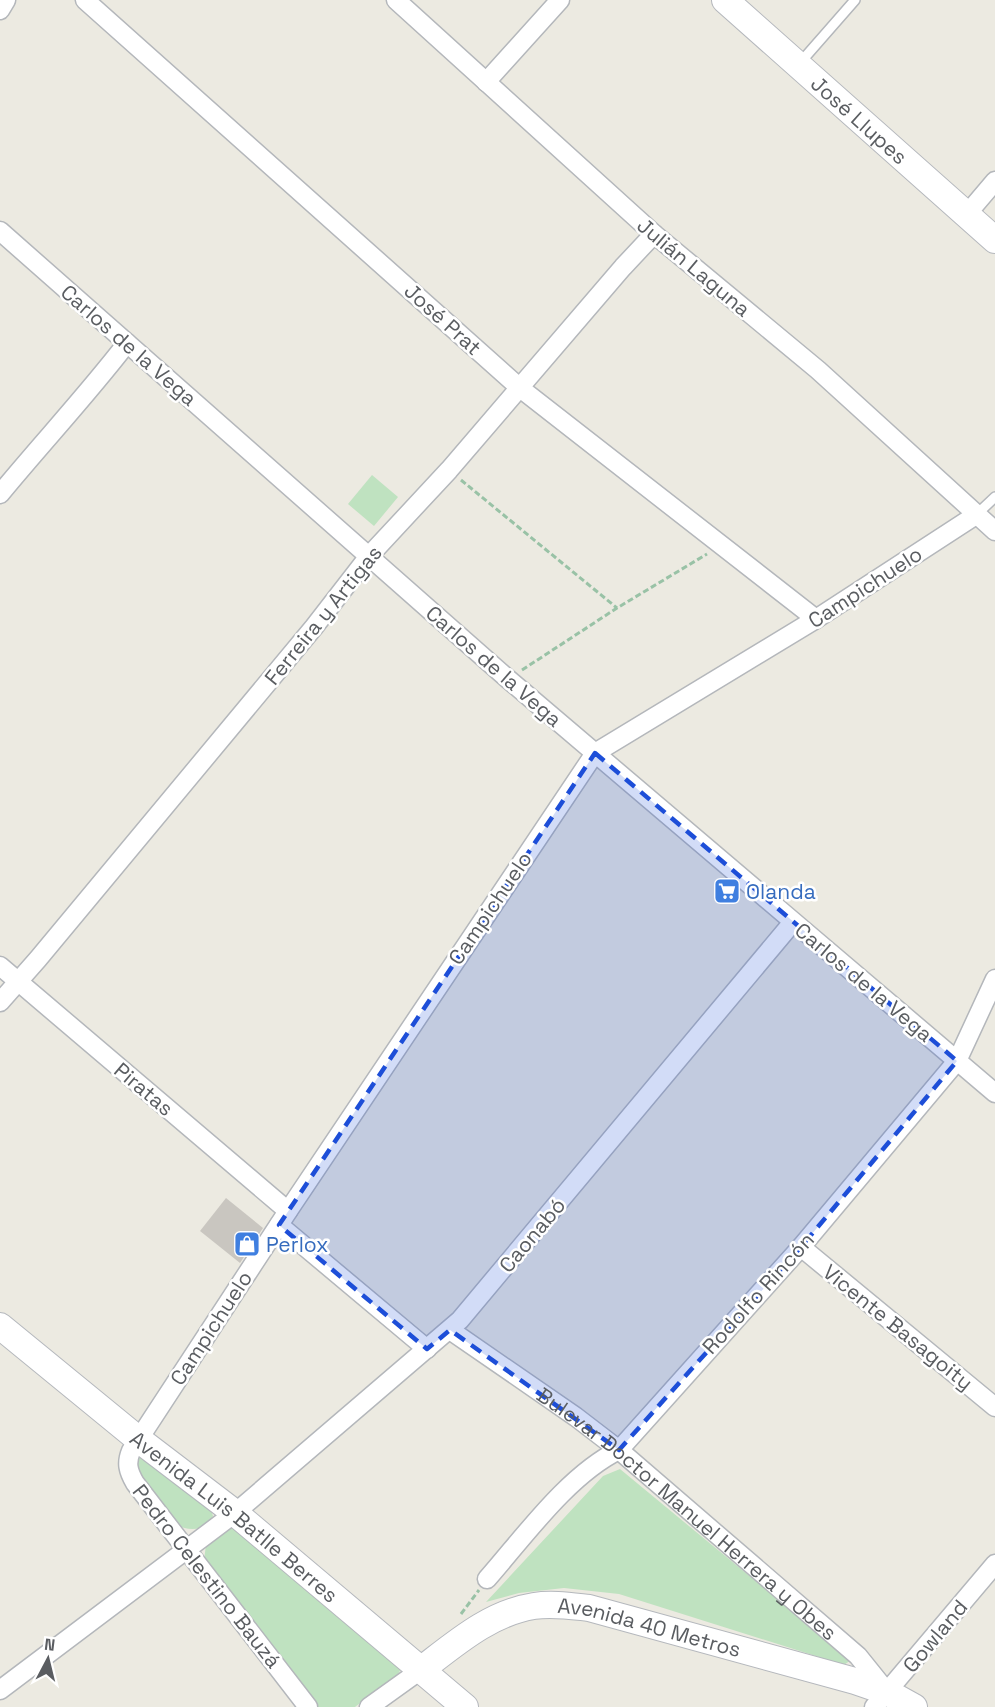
<svg xmlns="http://www.w3.org/2000/svg" width="995" height="1707" font-family="'Space Grotesk',sans-serif">
	<style>
		.green { fill: #bfe2c0 }
		.building { fill: #c9c6c0 }
		.lines { fill: none; stroke-linecap: round; stroke-linejoin: round }
		.lane-casing { stroke: #b4b7bb; stroke-width: 12 }
		.street-casing { stroke: #b4b7bb; stroke-width: 21 }
		.secondary-casing { stroke: #b5b8bd; stroke-width: 28 }
		.path { stroke: #99c2a6; stroke-width: 3; stroke-dasharray: 6 3; stroke-linecap: butt }
		.lane { stroke: #fff; stroke-width: 9 }
		.street { stroke: #fff; stroke-width: 18 }
		.secondary { stroke: #fff; stroke-width: 26 }
		.marked { fill: #1d4ed8; fill-opacity: 0.2; stroke: #1d4ed8; stroke-width: 4.5; stroke-dasharray: 12 8; stroke-linejoin: round }
		.labels { text-anchor: middle; dominant-baseline: central; stroke-width: 5; stroke-linejoin: round; paint-order: stroke }
		.street-label { font-size: 21px; fill: #5a5d61; stroke: #fff }
		.shop-label { font-size: 21px; fill: #366cbe; stroke: #fff; text-anchor: start }
	</style>
	<rect width="100%" height="100%" fill="#eceae1"/>
	<g class="green">
		<polygon points="372,475 398,497 374,526 348,504"/>
		<path d="M143 1455 211 1510 213 1516C206 1531 189 1532 175 1524L138 1476 137 1460Z"/>
		<polygon points="620,1469 851,1660 844,1665 619,1594 564,1588 519,1593 486,1602 603,1476"/>
		<polygon points="226,1526 232,1527 401,1669 398,1674 355,1707 316,1707 204,1560 206,1545"/>
	</g>
	<polygon class="building" points="226,1198 263,1228 240,1263 200,1231"/>
	<g class="lines">
		<defs>
			<g id="lane">
				<polyline points="799,64 855,0"/>
				<polyline points="976,515 995,497"/>
			</g>
			<g id="street">
				<polyline points="85,0 520,388 816,619"/>
				<polyline points="396,0 654,234 818,370 995,531"/>
				<polyline points="0,10 6,0"/>
				<polyline points="486,82 560,0"/>
				<polyline points="967,214 995,181"/>
				<polyline points="0,231 508,679 995,1093"/>
				<path d="M0 494C42 443 87 395 127 343"/>
				<polyline points="0,966 288,1211"/>
				<polyline points="0,1002 38,959 314,627 369,556 449,470 623,267 654,234"/>
				<polyline points="279,1225 427,1349"/>
				<polyline points="801,1247 995,1407"/>
				<path id="s1" d="M450 1330 576 1417 619 1450 858 1656 887 1692"/>
				<path d="M487 1579C524 1537 568 1475 619 1450L801 1247 957 1061 995 979"/>
				<polyline points="0,1690 235,1513 460,1320 793,922"/>
				<path d="M308 1707 135 1483C128 1471 126 1463 131 1451L288 1211 595 753 816 619 976 515"/>
				<polyline points="369,1707 422,1669"/>
				<polyline points="874,1707 995,1564"/>
			</g>
			<g id="secondary">
				<path id="s2" d="M725 0 995 240"/>
				<path id="s3" d="M0 1326 138 1439 235 1513 465 1707"/>
				<path id="s4" d="M422 1669C456 1643 490 1613 534 1606 552 1603 571 1606 589 1608L855 1681 887 1692 914 1707"/>
			</g>
		</defs>
		<use href="#lane" class="lane-casing"/>
		<use href="#street" class="street-casing"/>
		<use href="#secondary" class="secondary-casing"/>
		<g class="path">
			<polyline points="461,480 617,608"/>
			<polyline points="522,670 617,608 707,554"/>
			<polyline points="461,1614 479,1590"/>
		</g>
		<use href="#lane" class="lane"/>
		<use href="#street" class="street"/>
		<use href="#secondary" class="secondary"/>
	</g>
	<path class="marked" d="M595 753 957 1061 801 1247 619 1450 450 1330 427 1349 279 1225Z"/>
	<defs>
		<symbol id="supermarket-square" viewBox="-11 -11 22 22"><rect x="-9" y="-9" width="18" height="18" rx="4" fill="#3f7fe0" stroke="#fff"/><path d="M-6-5.5h2.5l.6 2H6L4.5 2H-2.5L-4.4-4H-6ZM-1.5 3.2a1.3 1.3 0 1 0 .1 0ZM3 3.2a1.3 1.3 0 1 0 .1 0Z" fill="#fff"/></symbol>
		<symbol id="shop-square" viewBox="-11 -11 22 22"><rect x="-9" y="-9" width="18" height="18" rx="4" fill="#3f7fe0" stroke="#fff"/><path d="M-5-2.5h2.3a2.7 3.5 0 0 1 5.4 0H5L5.5 6h-11ZM-1.5-2.5h3a1.5 2.3 0 0 0-3 0Z" fill="#fff"/></symbol>
	</defs>
	<g fill-rule="evenodd">
		<use href="#supermarket-square" x="712" y="876" width="30" height="30"/>
		<use href="#shop-square" x="232" y="1229" width="30" height="30"/>
	</g>
	<g class="labels">
		<g class="street-label">
			<text stroke="none"><textPath href="#s2" startOffset="180">José Llupes</textPath></text>
			<text transform="translate(694 267) rotate(40)">Julián Laguna</text>
			<text transform="translate(443 319) rotate(42)">José Prat</text>
			<text transform="translate(129 345) rotate(41)">Carlos de la Vega</text>
			<text transform="translate(865 587) rotate(-33)">Campichuelo</text>
			<text transform="translate(323 615) rotate(-51)">Ferreira y Artigas</text>
			<text transform="translate(494 666) rotate(41)">Carlos de la Vega</text>
			<text transform="translate(490 908) rotate(-56)">Campichuelo</text>
			<text transform="translate(864 982) rotate(40)">Carlos de la Vega</text>
			<text transform="translate(144 1089) rotate(40)">Piratas</text>
			<text transform="translate(532 1235) rotate(-50)">Caonabó</text>
			<text transform="translate(758 1293) rotate(-48)">Rodolfo Rincón</text>
			<text transform="translate(898 1327) rotate(39)">Vicente Basagoity</text>
			<text transform="translate(211 1328) rotate(-57)">Campichuelo</text>
			<text stroke="none"><textPath href="#s1" startOffset="300">Bulevar Doctor Manuel Herrera y Obes</textPath></text>
			<text stroke="none"><textPath href="#s3" startOffset="302">Avenida Luis Batlle Berres</textPath></text>
			<text transform="translate(207 1576) rotate(52)">Pedro Celestino Bauzá</text>
			<text stroke="none"><textPath href="#s4" startOffset="248">Avenida 40 Metros</textPath></text>
			<text transform="translate(935 1636) rotate(-50)">Gowland</text>
		</g>
		<g class="shop-label">
			<text x="746" y="891">Olanda</text>
			<text x="266" y="1244">Perlox</text>
		</g>
	</g>
	<g transform="translate(48 1659) rotate(7)" stroke="#ffffff" stroke-width="4.5" paint-order="stroke">
	<path d="M0-4.5L10 22L0 15L-10 22Z" fill="#5a5d61"/>
	<text y="-9" font-size="16" font-weight="bold" text-anchor="middle" fill="#5a5d61">N</text>
	</g>
</svg>
